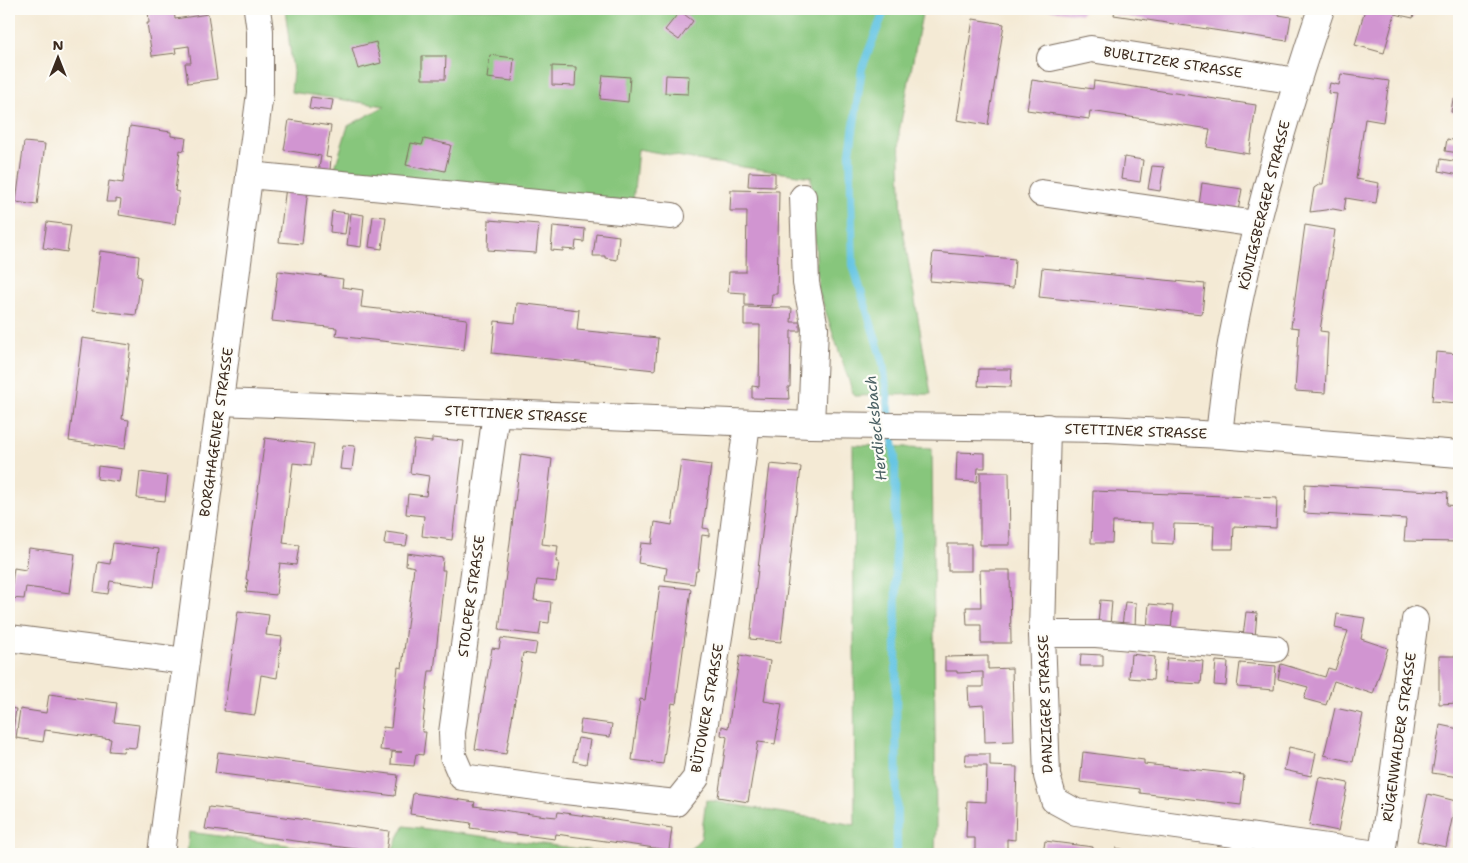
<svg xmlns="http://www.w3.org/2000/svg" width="1468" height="863" font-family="'Shantell Sans',sans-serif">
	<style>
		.green { fill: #87c67c; stroke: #61784d }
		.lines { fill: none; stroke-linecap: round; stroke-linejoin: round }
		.stream { stroke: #65c5e3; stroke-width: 8 }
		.building { fill: #d195d1 }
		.minor-casing { stroke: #7c6d5e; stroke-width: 28 }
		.minor { stroke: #fff; stroke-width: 26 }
		.labels { text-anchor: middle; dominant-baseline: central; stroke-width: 4.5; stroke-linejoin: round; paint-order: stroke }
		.street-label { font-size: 14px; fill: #3b2a1e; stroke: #fdfcf7 }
		.water-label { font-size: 15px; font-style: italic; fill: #4a6063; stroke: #fdfcf7 }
	</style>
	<rect width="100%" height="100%" fill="#fdfcf7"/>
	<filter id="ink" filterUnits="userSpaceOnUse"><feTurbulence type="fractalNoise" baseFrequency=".02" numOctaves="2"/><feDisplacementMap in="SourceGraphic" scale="10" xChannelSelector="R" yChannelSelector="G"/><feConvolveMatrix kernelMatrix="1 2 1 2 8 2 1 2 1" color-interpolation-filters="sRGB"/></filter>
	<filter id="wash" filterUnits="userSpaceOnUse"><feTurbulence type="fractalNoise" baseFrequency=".0096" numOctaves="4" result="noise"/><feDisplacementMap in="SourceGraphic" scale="20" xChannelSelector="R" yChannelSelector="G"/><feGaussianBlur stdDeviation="1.12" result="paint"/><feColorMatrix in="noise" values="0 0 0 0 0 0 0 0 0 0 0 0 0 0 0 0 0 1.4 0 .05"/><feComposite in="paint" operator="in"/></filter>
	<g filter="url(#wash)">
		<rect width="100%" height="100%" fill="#f4ead5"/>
		<g class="green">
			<polygon points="285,9 923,9 899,132 902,224 931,394 854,396 818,289 811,177 709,162 638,149 633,202 332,177 348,126 385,106 291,92 293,72"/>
			<polygon points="853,445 932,448 936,827 935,854 686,854 701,838 706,800 855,825"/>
			<polygon points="404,826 618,854 390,854"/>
			<polygon points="189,832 355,854 187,854"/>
		</g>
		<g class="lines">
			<polyline class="stream" points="885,9 862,68 850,153 853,265 883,363 895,457 897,854"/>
		</g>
		<g id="blocks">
			<g class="building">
				<polygon points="148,9 174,9 175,19 208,14 217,79 188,83 185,63 191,63 189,46 175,48 176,53 152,56 147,23 149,23"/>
				<polygon points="1049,9 1083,9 1082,14 1049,10"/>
				<polygon points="1115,9 1280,9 1279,15 1291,17 1287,41 1114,15"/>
				<polygon points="1365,9 1415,9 1413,18 1395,14 1384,53 1355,45"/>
				<polygon points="680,11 693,21 679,40 665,30"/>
				<polygon points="973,19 1004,24 988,125 957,120"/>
				<polygon points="376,42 381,63 358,69 352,48"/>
				<polygon points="490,55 514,58 512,81 487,78"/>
				<polygon points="422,56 446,56 445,79 422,79"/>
				<polygon points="552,66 576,67 575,86 552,85"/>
				<polygon points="1341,74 1389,81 1383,122 1365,119 1356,179 1379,183 1376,203 1346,198 1344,211 1333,209 1310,212 1314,188 1320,184 1323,184 1337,94 1328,93 1330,83 1339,85"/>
				<polygon points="603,75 630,77 628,102 600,99"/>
				<polygon points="666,75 689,76 688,94 665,93"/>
				<polygon points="1032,80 1093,89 1094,81 1256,105 1249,154 1207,147 1210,129 1090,111 1089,119 1027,110"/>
				<polygon points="311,97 333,100 331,111 309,108"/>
				<polygon points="1453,99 1459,100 1459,113 1451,112"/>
				<polygon points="289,120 331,126 326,157 331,158 330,170 319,168 321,156 284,150"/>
				<polygon points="130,126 171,132 171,136 186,138 184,151 180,150 175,191 179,192 175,224 119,215 121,200 116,199 116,202 106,202 109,181 123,183"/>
				<polygon points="424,139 451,145 445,171 431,168 430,170 406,165 411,143 422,145"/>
				<polygon points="1447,139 1459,141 1459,153 1445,151"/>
				<polygon points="24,142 45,144 37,205 16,202"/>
				<polygon points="1124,157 1143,160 1140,182 1121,179"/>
				<polygon points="1441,159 1459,162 1459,175 1439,171"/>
				<polygon points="1152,166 1164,167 1160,191 1148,189"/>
				<polygon points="749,172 775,173 775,187 748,186"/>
				<polygon points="1202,183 1242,189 1238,211 1199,205"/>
				<polygon points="286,187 308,189 302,244 279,242"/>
				<polygon points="731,190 779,191 777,294 772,294 771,306 745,305 745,293 728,292 729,272 746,272 747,211 730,211"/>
				<polygon points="332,211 348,213 345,234 330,232"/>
				<polygon points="351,213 364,215 361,247 347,245"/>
				<polygon points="373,216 386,217 382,249 369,247"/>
				<polygon points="489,220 539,224 536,253 488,250"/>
				<polygon points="47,222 71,225 67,252 43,248"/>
				<polygon points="1305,225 1335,230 1320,331 1328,332 1325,393 1295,391 1299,328 1291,327"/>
				<polygon points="553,226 585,229 584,242 576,241 575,250 563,249 563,251 551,250"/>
				<polygon points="596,233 619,236 617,260 605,258 605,256 593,256"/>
				<polygon points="100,251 139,256 137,276 141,277 136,315 93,310"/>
				<polygon points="933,252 1015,259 1013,288 930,281"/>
				<polygon points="1042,268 1205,284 1202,314 1039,297"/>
				<polygon points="278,271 320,276 321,274 321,276 343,279 342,287 363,290 361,307 467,319 464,350 336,336 337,328 272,321"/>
				<polygon points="1458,295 1459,296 1459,314 1456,314"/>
				<polygon points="517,303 579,310 577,330 658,338 655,370 492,353 495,321 515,323"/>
				<polygon points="744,307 792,308 791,322 800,322 800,331 791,331 790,387 788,387 789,399 752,398 752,386 759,387 760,325 744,325"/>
				<polygon points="82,338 131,345 122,419 129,420 125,449 69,441"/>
				<polygon points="1436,352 1459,354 1459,403 1432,401"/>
				<polygon points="979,369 1012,369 1011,387 978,386"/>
				<polygon points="265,438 314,444 311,465 293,463 283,543 299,545 296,565 280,563 276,595 246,592 248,580 246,579"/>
				<polygon points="432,438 464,441 452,540 422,536 424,516 406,514 408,494 426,496 429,476 410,473 414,440 432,442"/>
				<polygon points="343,445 355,446 352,470 340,469"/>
				<polygon points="957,452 985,453 985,468 978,468 977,482 956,481"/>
				<polygon points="521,454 552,459 542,544 558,546 556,562 559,562 556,582 537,580 534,600 551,602 549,623 541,622 539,635 499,630"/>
				<polygon points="681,461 711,465 703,528 709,529 709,536 702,535 698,571 696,571 694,584 665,580 667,568 638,563 641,543 652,544 655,522 672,525"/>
				<polygon points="770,464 801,467 781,642 750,639"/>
				<polygon points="98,466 121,469 119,482 97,479"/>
				<polygon points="140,472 168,476 165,501 137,498"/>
				<polygon points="980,472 1009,472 1010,545 980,545"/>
				<polygon points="1305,484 1448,492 1447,505 1459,506 1459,542 1404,541 1406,519 1304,513"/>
				<polygon points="1093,491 1277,498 1276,528 1234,526 1233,549 1213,549 1214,525 1174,524 1173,544 1153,543 1153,523 1113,522 1112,543 1091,543"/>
				<polygon points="386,532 408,535 406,546 384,544"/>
				<polygon points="113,543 159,549 154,587 110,581 108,594 94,592 98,562 110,564"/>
				<rect x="948" y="544" width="23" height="27"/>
				<polygon points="29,548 75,554 70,593 26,587 24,599 10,598 14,568 26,570"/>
				<polygon points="407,553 443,558 442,570 445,570 434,671 429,671 422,732 426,732 423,755 416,754 414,766 391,764 392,752 402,752 380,750 383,727 391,728 398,667 402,668 414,567 406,565"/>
				<polygon points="980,570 1010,570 1011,643 981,643 981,625 967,625 966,607 981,607"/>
				<polygon points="660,586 691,589 676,704 672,703 663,764 632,760 640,699 645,700"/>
				<polygon points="1100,600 1112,601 1110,625 1098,624"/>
				<polygon points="1125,602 1136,603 1135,627 1122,626"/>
				<polygon points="1149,604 1173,606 1171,630 1147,628"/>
				<polygon points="238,611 269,615 266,635 282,637 277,678 261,675 255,715 224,711"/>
				<polygon points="1246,612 1257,613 1255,637 1243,636"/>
				<polygon points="1337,614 1365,618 1361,639 1388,648 1373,694 1334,681 1326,705 1304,699 1308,687 1278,679 1281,664 1325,677 1328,668 1335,670 1348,631 1335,628"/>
				<polygon points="501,638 537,643 535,655 523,653 506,754 475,749 492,648 499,649"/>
				<polygon points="1081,654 1103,655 1103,666 1080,666"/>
				<polygon points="1131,654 1155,657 1153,680 1129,678"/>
				<polygon points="740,655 770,661 764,701 782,704 775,744 758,742 748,802 718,797 727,737 721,735 722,726 728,728"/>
				<polygon points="988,656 988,669 1012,668 1014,741 985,742 984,705 969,706 968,687 983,687 983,672 957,673 957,671 945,671 945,657"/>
				<polygon points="1439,656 1459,656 1459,703 1439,704"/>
				<polygon points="1167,658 1203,661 1201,684 1165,682"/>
				<polygon points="1216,661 1228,662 1226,686 1214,685"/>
				<polygon points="1240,663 1276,666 1274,690 1237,687"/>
				<polygon points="49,694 117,703 114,722 139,725 136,748 124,747 123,752 109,751 111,739 45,730 43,742 16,738 20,709 46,713"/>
				<polygon points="9,708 16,709 12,738 9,738"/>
				<polygon points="1335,708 1363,714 1353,762 1324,755"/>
				<polygon points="581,720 612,724 610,737 579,733"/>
				<polygon points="1440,725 1459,729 1459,777 1432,773"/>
				<polygon points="578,738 590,740 586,764 573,761"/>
				<polygon points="1289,747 1316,753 1311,776 1284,770"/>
				<polygon points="218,752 398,775 395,796 215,773"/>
				<polygon points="1083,752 1144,760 1144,764 1244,775 1241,805 1140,793 1140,789 1080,782"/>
				<polygon points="966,754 990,754 990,766 1017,767 1015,840 1007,839 1007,854 975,854 975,838 966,838 967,801 986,802 987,766 965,766"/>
				<polygon points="1319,777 1348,783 1338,831 1309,825"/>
				<polygon points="413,793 475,802 474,806 546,816 557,817 558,812 672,828 669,850 556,834 555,839 531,836 470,828 471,823 410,814"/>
				<polygon points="1428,794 1456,801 1446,847 1417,841"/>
				<polygon points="209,807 389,831 386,853 205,829"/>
				<polygon points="1045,841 1093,847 1092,854 1043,854"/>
				<polygon points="1116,848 1141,853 1141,854 1115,854"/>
			</g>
		</g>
	</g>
	<g filter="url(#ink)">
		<use href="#blocks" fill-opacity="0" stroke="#7c6d5e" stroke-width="1"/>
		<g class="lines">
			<defs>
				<g id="minor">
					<polyline points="1050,58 1091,49 1297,81"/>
					<polyline points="249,175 672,216"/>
					<polyline points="1041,193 1256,224"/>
					<polyline points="803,197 806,283 815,328 811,425"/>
					<polyline points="220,402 811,425 1108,429 1219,435 1459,454"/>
					<polyline points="496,413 452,733 453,756 462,777 565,791 676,803 696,778 723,612 747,423"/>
					<polyline points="1047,427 1042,634 1047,776 1054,800 1076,812 1377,854"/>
					<path d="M1219 435C1223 401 1226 367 1233 333 1254 223 1285 115 1321 9"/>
					<polyline points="1042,634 1096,634 1275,649"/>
					<polyline points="9,638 185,661"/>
					<polyline points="161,854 260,93 260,31 257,9"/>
					<polyline points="1382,854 1415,620"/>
				</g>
			</defs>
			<use href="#minor" class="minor-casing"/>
			<use href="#minor" class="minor"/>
		</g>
	</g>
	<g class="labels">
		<g class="street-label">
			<text transform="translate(1173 62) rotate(9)">BUBLITZER STRASSE</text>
			<text transform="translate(1264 205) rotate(-76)">KÖNIGSBERGER STRASSE</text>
			<text transform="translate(516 414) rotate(3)">STETTINER STRASSE</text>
			<text transform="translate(1136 431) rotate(2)">STETTINER STRASSE</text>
			<text transform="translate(216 432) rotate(-82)">BORGHAGENER STRASSE</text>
			<text transform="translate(471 596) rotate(-82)">STOLPER STRASSE</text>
			<text transform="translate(1045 704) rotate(-92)">DANZIGER STRASSE</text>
			<text transform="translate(707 708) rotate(-80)">BÜTOWER STRASSE</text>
			<text transform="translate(1399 737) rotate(-82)">RÜGENWALDER STRASSE</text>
		</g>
		<g class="water-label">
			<text transform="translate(876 428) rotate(-96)">Herdiecksbach</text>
		</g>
	</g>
	<rect width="1468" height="863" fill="none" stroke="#fdfcf7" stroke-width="30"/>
	<g transform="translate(58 58)" stroke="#fdfcf7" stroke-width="4" paint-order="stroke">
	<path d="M0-4L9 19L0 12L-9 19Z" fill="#3b2a1e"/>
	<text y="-8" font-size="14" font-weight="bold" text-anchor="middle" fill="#3b2a1e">N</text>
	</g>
</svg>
